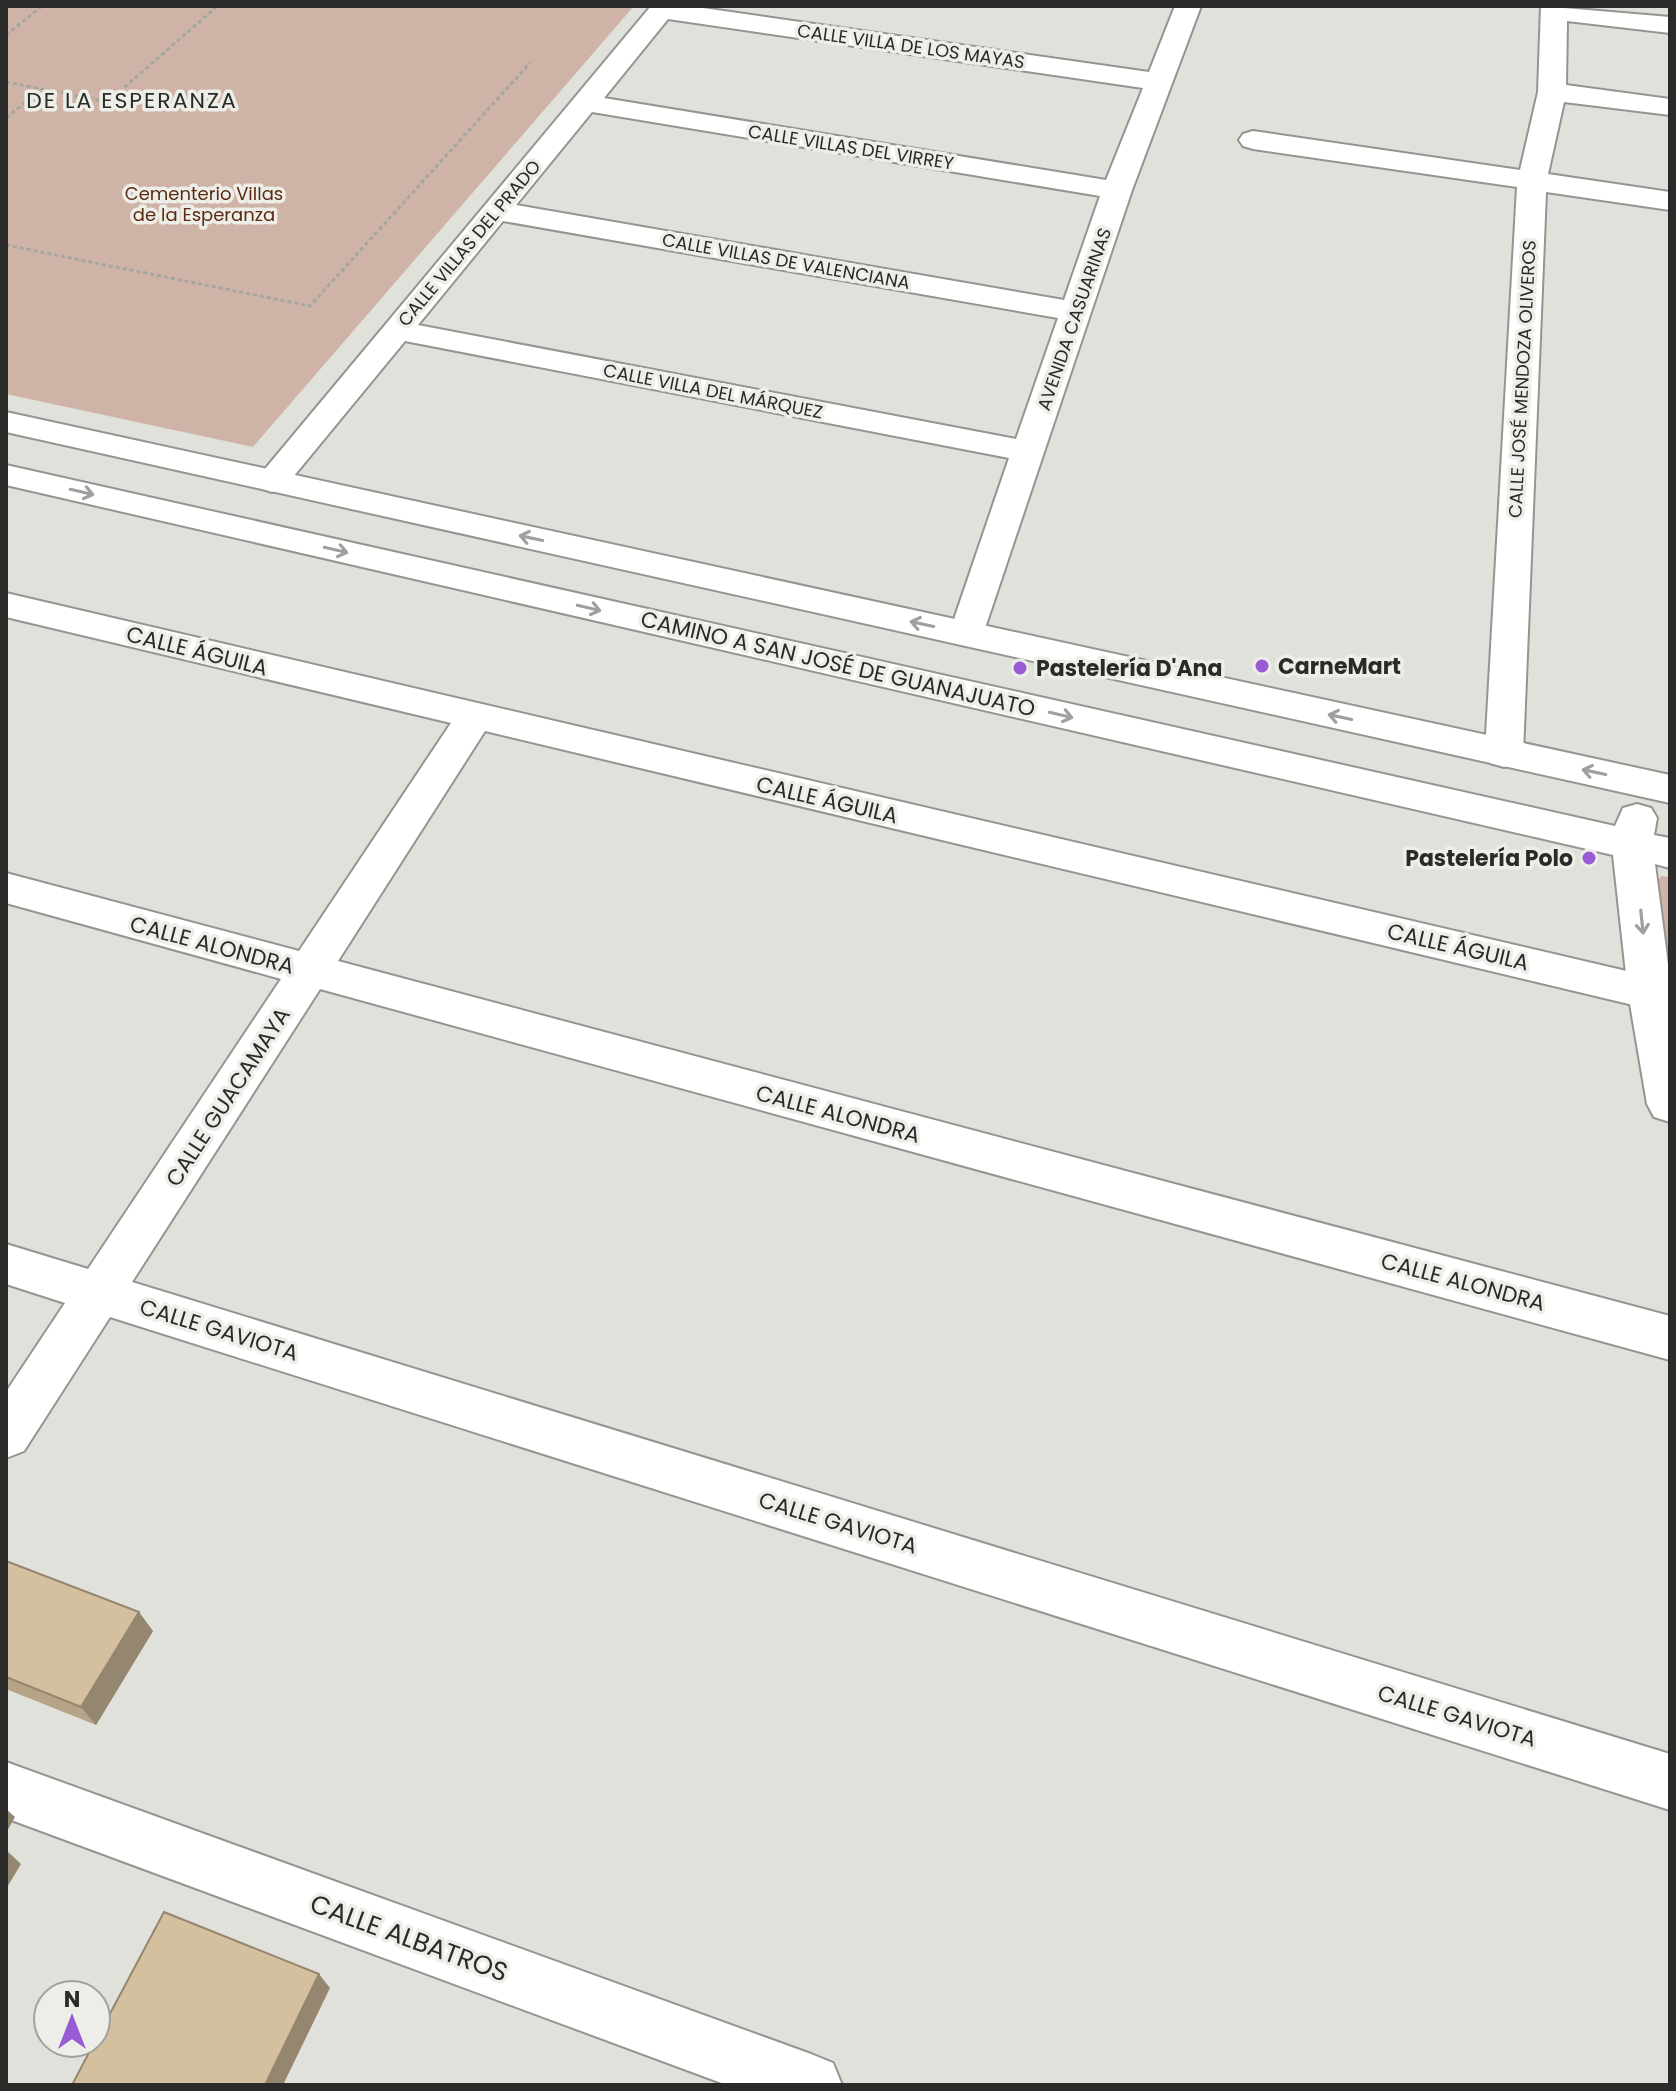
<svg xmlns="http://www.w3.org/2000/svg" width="1676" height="2091" font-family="Poppins,sans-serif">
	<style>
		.green { fill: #cfb3a7 }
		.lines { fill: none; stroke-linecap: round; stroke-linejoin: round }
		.minor-casing { stroke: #949490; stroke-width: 4 }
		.major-casing { stroke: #949490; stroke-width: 4 }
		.path { stroke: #a5a5a1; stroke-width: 3; stroke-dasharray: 4 3; stroke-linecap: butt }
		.minor { fill: #fff; fill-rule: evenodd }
		.major { fill: #fff; fill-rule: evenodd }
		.wall { fill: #b6a488 }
		.shaded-wall { fill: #94866f }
		.building { fill: #d4bf9e; stroke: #94866f; stroke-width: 2 }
		.oneway { stroke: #9f9f9e }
		.poi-dot { fill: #985bd3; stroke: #eeeee9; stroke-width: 3 }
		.labels { text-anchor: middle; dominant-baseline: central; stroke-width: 7; stroke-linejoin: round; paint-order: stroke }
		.far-street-label { font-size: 18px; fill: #2a2a28; stroke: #eeeee9 }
		.far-park-label { font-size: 18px; fill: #5b2b12; stroke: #eeeee9 }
		.far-quarter-label { font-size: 22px; letter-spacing: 2px; fill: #2a2a28; stroke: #eeeee9 }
		.street-label { font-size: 22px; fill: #2a2a28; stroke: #eeeee9 }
		.poi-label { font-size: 22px; font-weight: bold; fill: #2a2a28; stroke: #eeeee9; text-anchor: start }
		.near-street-label { font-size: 26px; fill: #2a2a28; stroke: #eeeee9 }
	</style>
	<rect width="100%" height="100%" fill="#e1e1dc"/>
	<g class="green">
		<polygon points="6,6 634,6 253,447 6,394"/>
		<polygon points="1661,876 1670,877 1670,1038 1647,897"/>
	</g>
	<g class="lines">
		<defs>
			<g id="minor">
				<path d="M651 6H689L1149 72 1175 6H1201L1132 190 980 643 967 646 954 643 949 634 1009 458 405 341 284 488 272 492 260 488 255 481ZM668 19 1143 88 1106 180 604 98ZM592 112 1100 196 1064 300 516 205ZM503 221 1058 318 1016 439 418 325Z"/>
				<polygon points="1541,6 1670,17 1670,33 1567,21 1566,85 1670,99 1670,115 1564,102 1548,174 1670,192 1670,210 1546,192 1523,753 1518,763 1504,767 1490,763 1485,753 1517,187 1253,149 1243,146 1239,140 1243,134 1253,131 1520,170 1538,92"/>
				<polygon points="6,593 1665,980 1670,989 1665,1004 1650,1009 485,731 338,961 1670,1316 1670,1360 320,989 132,1282 1670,1754 1670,1810 110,1317 24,1451 6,1458 6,1392 65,1303 6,1284 6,1244 88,1269 281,979 6,903 6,873 299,951 451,723 6,617"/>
				<polygon points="6,1762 811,2054 833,2063 842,2085 727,2085 6,1818"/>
			</g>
			<g id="major">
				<polygon points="6,412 1670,775 1670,803 6,432"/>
				<polygon points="6,465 1615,826 1623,808 1637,804 1651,808 1657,818 1654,835 1670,838 1670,868 1655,864 1670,980 1670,1122 1654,1117 1647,1104 1628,992 1613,855 6,485"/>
			</g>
		</defs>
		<use href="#minor" class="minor-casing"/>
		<use href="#major" class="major-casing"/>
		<g class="path">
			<polyline points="6,35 42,6"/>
			<polyline points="6,82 108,102 215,8 205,6"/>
			<polyline points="6,118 39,91"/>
			<polyline points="6,245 310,306 530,63"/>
		</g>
		<use href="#minor" class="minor"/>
		<use href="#major" class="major"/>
	</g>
	<polygon class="wall" points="6,1561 153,1631 96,1725 6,1689"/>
	<g class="shaded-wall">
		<polygon points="139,1612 153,1631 96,1725 81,1707"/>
		<polygon points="6,1809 15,1817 6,1833"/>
		<polygon points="6,1850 21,1864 6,1889"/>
		<polygon points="319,1974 330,1988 283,2085 265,2085"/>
	</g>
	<g class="building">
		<polygon points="6,1561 139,1612 81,1707 6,1677"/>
		<polygon points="164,1912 319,1974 265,2085 72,2085 94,2043 96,2043 96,2040"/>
	</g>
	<defs><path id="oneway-shaft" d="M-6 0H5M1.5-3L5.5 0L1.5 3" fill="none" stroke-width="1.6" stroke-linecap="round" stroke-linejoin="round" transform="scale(2)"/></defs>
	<g class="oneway">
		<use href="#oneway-shaft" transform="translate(82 492) rotate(13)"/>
		<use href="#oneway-shaft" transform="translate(531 538) rotate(-168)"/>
		<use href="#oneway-shaft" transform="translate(336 550) rotate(13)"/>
		<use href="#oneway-shaft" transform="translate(589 608) rotate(13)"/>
		<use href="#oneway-shaft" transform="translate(922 624) rotate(-168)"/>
		<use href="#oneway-shaft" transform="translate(1061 715) rotate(13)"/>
		<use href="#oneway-shaft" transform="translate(1340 717) rotate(-168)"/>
		<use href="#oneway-shaft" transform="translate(1594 772) rotate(-168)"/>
		<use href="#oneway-shaft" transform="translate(1642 922) rotate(84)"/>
	</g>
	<g class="poi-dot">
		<circle cx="1262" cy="666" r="8"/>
		<circle cx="1020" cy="668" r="8"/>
		<circle cx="1589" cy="858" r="8"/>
	</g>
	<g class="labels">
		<g class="far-street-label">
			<text transform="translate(911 46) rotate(8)">CALLE VILLA DE LOS MAYAS</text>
			<text transform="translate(851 147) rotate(9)">CALLE VILLAS DEL VIRREY</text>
			<text transform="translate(469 243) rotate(-50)">CALLE VILLAS DEL PRADO</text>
			<text transform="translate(786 261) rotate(10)">CALLE VILLAS DE VALENCIANA</text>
			<text transform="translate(1074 319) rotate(-71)">AVENIDA CASUARINAS</text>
			<text transform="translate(1522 379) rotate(-87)">CALLE JOSÉ MENDOZA OLIVEROS</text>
			<text transform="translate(713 391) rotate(11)">CALLE VILLA DEL MÁRQUEZ</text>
		</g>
		<g class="far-park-label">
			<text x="204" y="193">Cementerio Villas<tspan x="204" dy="21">de la Esperanza</tspan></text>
		</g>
		<g class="far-quarter-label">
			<text x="132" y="100">DE LA ESPERANZA</text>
		</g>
		<g class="street-label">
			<text transform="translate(197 651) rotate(14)">CALLE ÁGUILA</text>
			<text transform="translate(838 664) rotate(13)">CAMINO A SAN JOSÉ DE GUANAJUATO</text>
			<text transform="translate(827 800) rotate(13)">CALLE ÁGUILA</text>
			<text transform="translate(212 945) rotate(15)">CALLE ALONDRA</text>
			<text transform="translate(1458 947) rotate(13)">CALLE ÁGUILA</text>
			<text transform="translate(228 1097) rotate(-57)">CALLE GUACAMAYA</text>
			<text transform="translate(838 1114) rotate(15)">CALLE ALONDRA</text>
			<text transform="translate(1463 1282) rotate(15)">CALLE ALONDRA</text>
			<text transform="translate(219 1330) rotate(17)">CALLE GAVIOTA</text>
			<text transform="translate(838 1523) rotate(17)">CALLE GAVIOTA</text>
			<text transform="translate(1457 1716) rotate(17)">CALLE GAVIOTA</text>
		</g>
		<g class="poi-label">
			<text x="1278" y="666">CarneMart</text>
			<text x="1036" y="668">Pastelería D'Ana</text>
			<text x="1573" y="858" text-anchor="end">Pastelería Polo</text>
		</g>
		<g class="near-street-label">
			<text transform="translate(409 1938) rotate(20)">CALLE ALBATROS</text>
		</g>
	</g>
	<rect width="1676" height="2091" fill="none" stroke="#2a2a28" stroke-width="16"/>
	<g transform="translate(72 2019)"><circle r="38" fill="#eeeee9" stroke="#a0a09c" stroke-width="2"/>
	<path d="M0-6L14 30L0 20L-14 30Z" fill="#985bd3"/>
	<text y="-12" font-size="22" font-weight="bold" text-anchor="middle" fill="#2a2a28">N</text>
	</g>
</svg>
